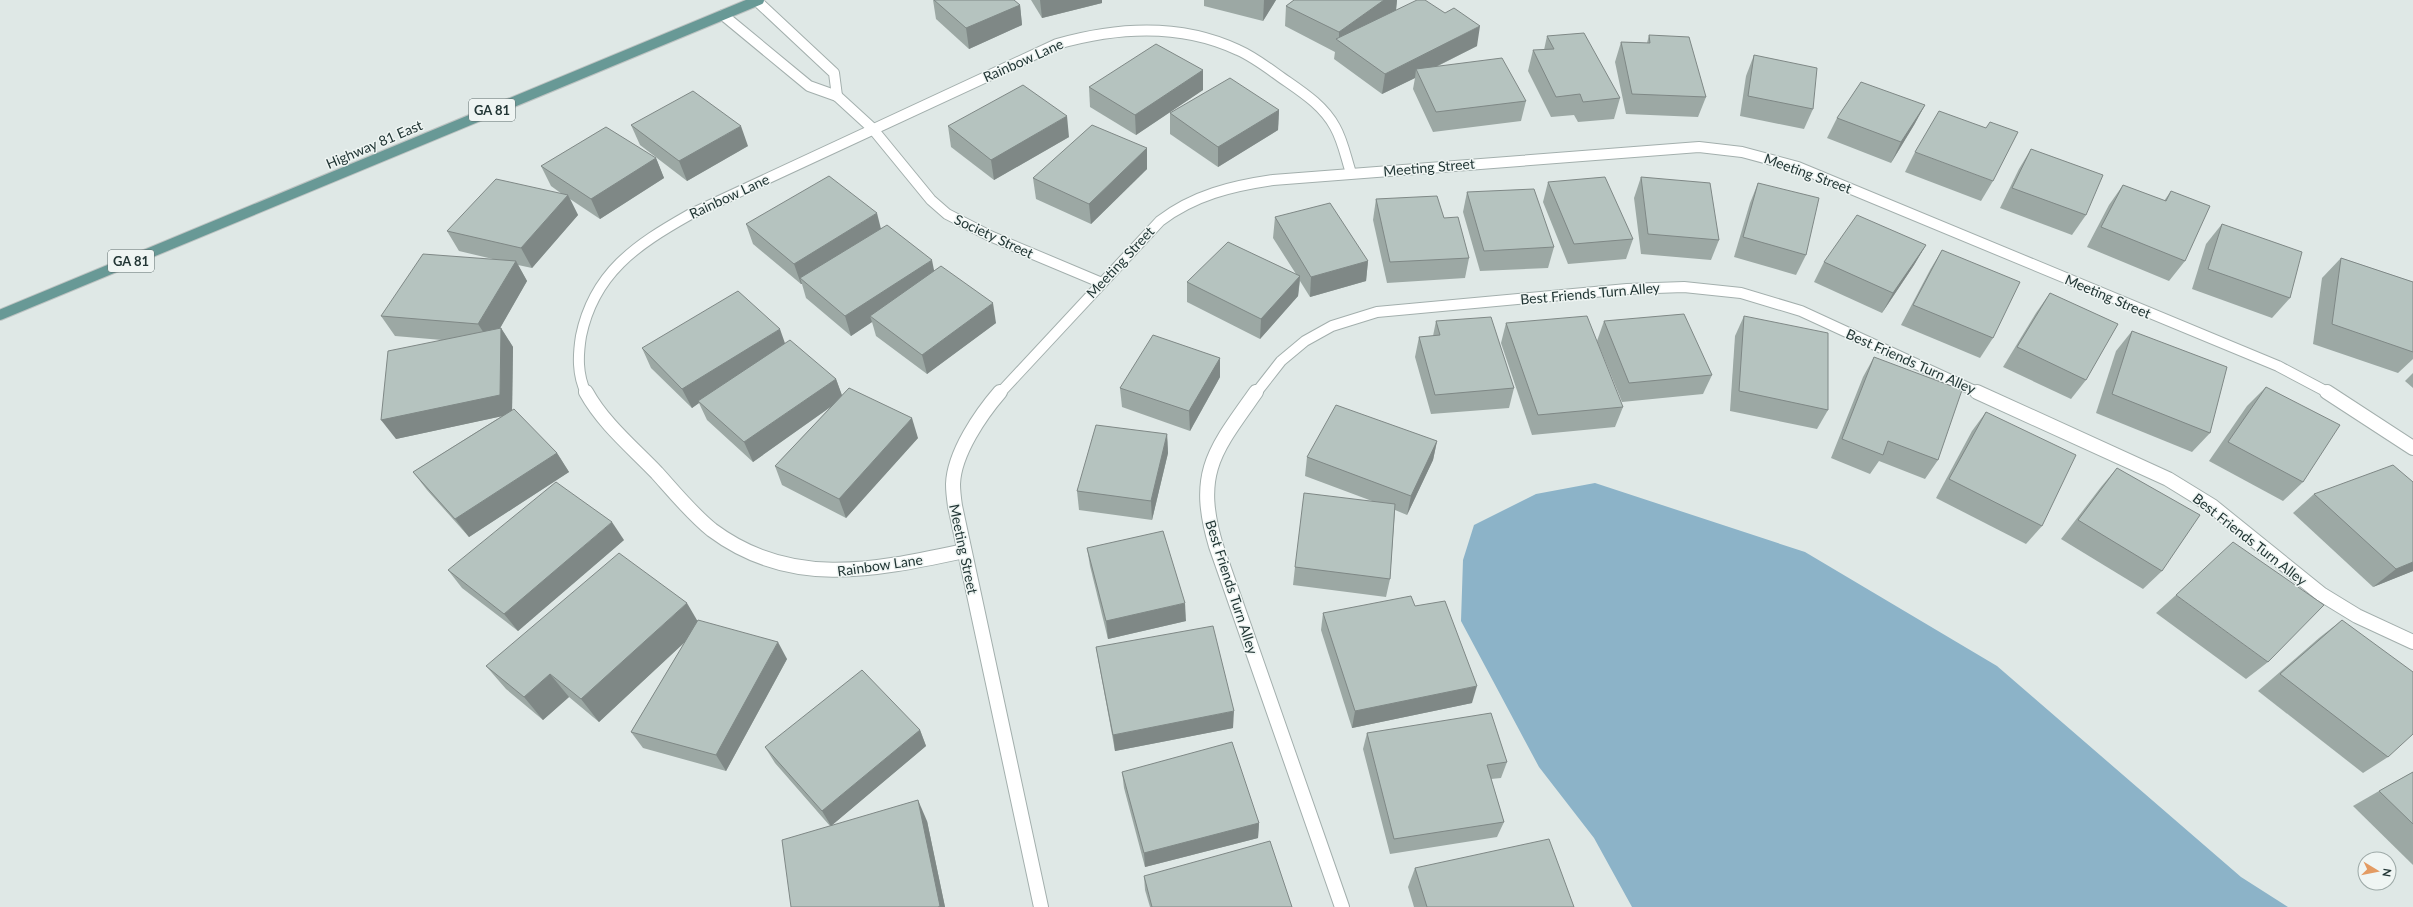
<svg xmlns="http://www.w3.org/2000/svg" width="2413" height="907" font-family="Lato,sans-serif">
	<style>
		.water { fill: #8cb3c8 }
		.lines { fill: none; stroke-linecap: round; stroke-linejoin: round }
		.street-far1-casing { stroke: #a3afad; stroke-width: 12 }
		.street-casing { stroke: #a3afad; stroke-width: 16 }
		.primary-casing { stroke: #bdc3c2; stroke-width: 12 }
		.street-far1 { stroke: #fff; stroke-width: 10 }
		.street { stroke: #fff; stroke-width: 14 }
		.primary { stroke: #689996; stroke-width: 10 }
		.wall { fill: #9ca8a4 }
		.shaded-wall { fill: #7f8886 }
		.building { fill: #b5c3bf; stroke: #7f8886 }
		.labels { text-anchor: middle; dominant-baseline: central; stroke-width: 3; stroke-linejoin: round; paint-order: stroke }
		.shield { fill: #eff5f3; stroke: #606f6e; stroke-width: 1 }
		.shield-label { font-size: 13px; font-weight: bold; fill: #223635 }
		.street-label { font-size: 14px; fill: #223635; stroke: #eff5f3 }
	</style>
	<rect width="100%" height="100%" fill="#dfe8e6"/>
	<polygon class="water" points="1595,483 1805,552 1997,666 2241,877 2288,907 1632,907 1594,838 1539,767 1461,621 1463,560 1474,525 1536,494"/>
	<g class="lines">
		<defs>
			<g id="street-far1">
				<polyline points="723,15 809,86 837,96 834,73 757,1"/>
				<polyline points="837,96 872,128 931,200 947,214 990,236 1102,283"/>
				<path d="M586 393C577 374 578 355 581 336 594 273 636 245 689 215L1057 44C1117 27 1181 23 1238 50 1254 57 1268 68 1282 78 1302 92 1323 105 1335 127 1343 141 1346 158 1351 173"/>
				<path d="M1000 393 1160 221C1194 195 1232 186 1273 180L1699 147 1742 152 1798 167 2278 366 2329 393"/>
				<polyline points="1256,393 1281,361 1305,341 1332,326 1377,312 1627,289 1684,287 1741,293 1801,311 1979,393"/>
			</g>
			<g id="street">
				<path d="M586 392C603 423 632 447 657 473 674 492 692 514 712 530 791 589 875 570 964 551"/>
				<path d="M1000 392C981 414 954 453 953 484 953 491 954 499 955 506L1041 907"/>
				<path d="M1256 392C1215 450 1194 472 1216 546L1342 907"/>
				<polyline points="1977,392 2168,479 2212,506 2321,594 2357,616 2413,642"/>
				<polyline points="2327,392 2413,448"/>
			</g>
			<polyline id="primary" points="0,315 759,0"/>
		</defs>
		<use href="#street-far1" class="street-far1-casing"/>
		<use href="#street" class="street-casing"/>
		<use href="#primary" class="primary-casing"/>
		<use href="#street-far1" class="street-far1"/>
		<use href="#street" class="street"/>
		<use href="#primary" class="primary"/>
	</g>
	<g class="wall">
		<polygon points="933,0 1014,0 1020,5 1022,25 969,49 936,19"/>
		<polygon points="1031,0 1102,0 1102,3 1042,18"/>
		<polygon points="1204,0 1276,0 1263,21 1204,6"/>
		<polygon points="1294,0 1397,0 1396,10 1393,11 1477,46 1436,67 1526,101 1521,121 1433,132 1413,89 1415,78 1382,94 1334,59 1335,52 1285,26 1286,6"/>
		<polygon points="1649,35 1706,97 1698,117 1626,114 1615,62 1621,42 1647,43"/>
		<polygon points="1547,36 1620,98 1614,119 1578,122 1574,115 1551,117 1528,71 1533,50 1544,50"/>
		<polygon points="1754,55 1813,109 1804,129 1740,116 1746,76"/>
		<polygon points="1203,70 1203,90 1136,135 1090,107 1089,87"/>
		<polygon points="1925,105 1914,125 1891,163 1827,138 1837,118"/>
		<polygon points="1279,110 1278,130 1218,167 1170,134 1170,113"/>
		<polygon points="631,125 748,146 687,181 640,145"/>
		<polygon points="948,126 1069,137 994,180 951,147"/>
		<polygon points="1147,148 1147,169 1091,224 1036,199 1033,178"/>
		<polygon points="2031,149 2086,215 2072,235 2000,208 2019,169"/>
		<polygon points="1915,152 1993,181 1981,201 1905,172"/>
		<polygon points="656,158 664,178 600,219 570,199 578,215 532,268 518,265 527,281 500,328 501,328 513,347 512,410 557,453 569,472 469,537 427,490 413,472 502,416 396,439 442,340 395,336 381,316 497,260 459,251 447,231 562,194 551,186 541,166"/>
		<polygon points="1641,177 1719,240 1711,260 1641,254 1634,198"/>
		<polygon points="1548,182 1633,239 1626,259 1568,264 1543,202"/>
		<polygon points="1758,183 1806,255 1796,275 1734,257 1750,203"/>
		<polygon points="2123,185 2164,201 2171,191 2185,261 2169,281 2087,247 2109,205"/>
		<polygon points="1467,192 1554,247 1548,268 1480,271 1463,212"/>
		<polygon points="1376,199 1444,218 1469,258 1465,278 1387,283 1373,220"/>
		<polygon points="1275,217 1368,261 1366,281 1310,297 1300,281 1298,296 1260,339 1187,302 1187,282 1296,274 1273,238"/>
		<polygon points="746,224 881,228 934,271 996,323 927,374 876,336 872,322 851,336 806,298 802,284 801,284 753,244"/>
		<polygon points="2222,224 2290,298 2272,318 2192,289 2206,244"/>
		<polygon points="1926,245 1914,265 1882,313 1814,282 1824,262"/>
		<polygon points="1942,250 1993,338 1980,358 1901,325 1930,270"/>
		<polygon points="2341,258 2413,282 2413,359 2398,373 2313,344 2322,278"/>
		<polygon points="2050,293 2086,380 2071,399 2003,367 2036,313"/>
		<polygon points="1744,316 1828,410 1817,429 1730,411 1735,336"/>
		<polygon points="1436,321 1514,388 1509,408 1431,414 1415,357 1419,337 1433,336"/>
		<polygon points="1604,321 1712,375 1703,394 1622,402 1597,341"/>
		<polygon points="1506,323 1623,407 1615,427 1532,435 1501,343"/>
		<polygon points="2132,331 2210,433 2192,452 2096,413 2116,351"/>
		<polygon points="785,343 836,379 842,396 918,438 846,518 782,485 775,466 832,406 753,462 707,420 699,403 692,408 651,368 642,348"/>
		<polygon points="1874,357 1938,460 1925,479 1879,461 1870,474 1831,458 1863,377"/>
		<polygon points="1220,358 1220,377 1190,431 1122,407 1120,388"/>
		<polygon points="2413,373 2413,388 2405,381"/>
		<polygon points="2266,387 2303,482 2283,501 2209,461 2247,406"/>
		<polygon points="1986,412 2042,526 2026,544 1936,498 1972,431"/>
		<polygon points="1167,434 1168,453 1152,520 1079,510 1077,491"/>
		<polygon points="1437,441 1433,460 1407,515 1395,510 1390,579 1386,597 1293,585 1295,567 1372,501 1305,476 1307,457"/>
		<polygon points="2117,468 2162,571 2143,589 2061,539 2101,487"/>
		<polygon points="2413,482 2413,571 2373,587 2293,513 2314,494"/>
		<polygon points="624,540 518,631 462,588 448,570"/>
		<polygon points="1087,548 1186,621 1108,639 1090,566"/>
		<polygon points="2176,595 2268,662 2246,679 2156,613"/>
		<polygon points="1415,606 1472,703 1352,728 1321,630 1323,613"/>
		<polygon points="2342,620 2388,757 2363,773 2258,691 2319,638"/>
		<polygon points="698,621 787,659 726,771 643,748 631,732 685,642 599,722 569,697 543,720 506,689 486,666"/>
		<polygon points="1096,647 1233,728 1115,751 1099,664"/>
		<polygon points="920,730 926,746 832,825 927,821 945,907 791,907 830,826 775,763 765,747"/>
		<polygon points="1367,733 1507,762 1501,778 1491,779 1504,822 1497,837 1390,854 1363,749"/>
		<polygon points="1122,772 1259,823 1258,838 1145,867 1124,788"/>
		<polygon points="2413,772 2413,865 2353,806 2379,791"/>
		<polygon points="1415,868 1574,907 1414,907 1408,887"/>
		<polygon points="1144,876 1292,907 1150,907 1145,890"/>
	</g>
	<g class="shaded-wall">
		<polygon points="1040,0 1102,0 1102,3 1042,18"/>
		<polygon points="1264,0 1276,0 1263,21"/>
		<polygon points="1384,0 1397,0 1396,10 1346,46 1339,41 1339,32"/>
		<polygon points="1020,5 1022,25 969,49 966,28"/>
		<polygon points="1480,26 1477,46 1419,75 1416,69 1415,78 1382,94 1385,74"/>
		<polygon points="1203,70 1203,90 1136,135 1135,115"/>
		<polygon points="1925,105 1914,125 1891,163 1901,142"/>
		<polygon points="1279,110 1278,130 1218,167 1218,147"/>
		<polygon points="1067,116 1069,137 994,180 991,160"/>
		<polygon points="741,126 748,146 687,181 679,161"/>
		<polygon points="1147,148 1147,169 1091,224 1089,204"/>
		<polygon points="656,158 664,178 600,219 591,199"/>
		<polygon points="568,195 578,215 532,268 521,248"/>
		<polygon points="877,213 882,233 800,278 802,284 801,284 794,264"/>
		<polygon points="1926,245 1914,265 1882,313 1893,293"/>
		<polygon points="932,260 936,280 870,316 872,322 851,336 845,316"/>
		<polygon points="516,261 527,281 491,344 478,324"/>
		<polygon points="1368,261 1366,281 1310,297 1311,277"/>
		<polygon points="1300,276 1298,296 1260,339 1261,319"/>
		<polygon points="993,303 996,323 927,374 922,355"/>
		<polygon points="501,328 513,347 512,414 396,439 381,420"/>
		<polygon points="780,329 787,349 698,401 699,403 692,408 682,389"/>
		<polygon points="1220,358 1220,377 1190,431 1189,411"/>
		<polygon points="836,379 843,398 753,462 744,442"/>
		<polygon points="912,418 918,438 846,518 839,499"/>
		<polygon points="1167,434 1168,453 1152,520 1151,501"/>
		<polygon points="1437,441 1433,460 1407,515 1411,496"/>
		<polygon points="557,453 569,472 469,537 455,519"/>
		<polygon points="612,522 624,540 518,631 504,614"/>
		<polygon points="2413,562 2413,571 2373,587 2396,569"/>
		<polygon points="687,603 701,627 599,722 581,699"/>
		<polygon points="1185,603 1186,621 1108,639 1106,621"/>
		<polygon points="778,642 787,659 726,771 716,755"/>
		<polygon points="550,674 569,697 543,720 524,697"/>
		<polygon points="1477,686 1472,703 1352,728 1355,711"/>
		<polygon points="1234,711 1233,728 1115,751 1113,735"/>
		<polygon points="920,730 926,746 831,826 822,811"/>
		<polygon points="918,800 927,821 945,907 938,907"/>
		<polygon points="1259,823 1258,838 1145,867 1144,853"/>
	</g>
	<g class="building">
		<polygon points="934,0 1014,0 1020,5 966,28"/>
		<polygon points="1294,0 1384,0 1339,32 1286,6"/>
		<polygon points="1417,0 1425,0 1445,13 1454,8 1480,26 1385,74 1336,39"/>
		<polygon points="1584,33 1620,98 1583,102 1580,94 1556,97 1533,50 1554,49 1547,36"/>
		<polygon points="1649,35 1689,37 1706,97 1632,94 1621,42 1650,43"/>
		<polygon points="1156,44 1203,70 1135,115 1089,87"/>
		<polygon points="1754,55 1817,68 1813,109 1748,96"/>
		<polygon points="1502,58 1526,101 1436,112 1416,69"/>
		<polygon points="1230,78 1279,110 1218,147 1170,113"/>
		<polygon points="1861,82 1925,105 1901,142 1837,118"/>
		<polygon points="1023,85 1067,116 991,160 948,126"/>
		<polygon points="693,91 741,126 679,161 631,125"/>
		<polygon points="1939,111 1986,128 1990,122 2018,132 1993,181 1915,152"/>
		<polygon points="1092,125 1147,148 1089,204 1033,178"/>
		<polygon points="606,127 656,158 591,199 541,166"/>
		<polygon points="2031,149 2103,175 2086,215 2012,188"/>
		<polygon points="829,176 877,213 794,264 746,224"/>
		<polygon points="1605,177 1633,239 1574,244 1548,182"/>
		<polygon points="1641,177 1710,183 1719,240 1648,234"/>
		<polygon points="496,179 568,195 521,248 447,231"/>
		<polygon points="1758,183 1819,198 1806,255 1743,237"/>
		<polygon points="2123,185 2166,201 2171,191 2210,206 2185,261 2101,227"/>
		<polygon points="1534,189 1554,247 1484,251 1467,192"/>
		<polygon points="1437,196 1444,218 1458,217 1469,258 1390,262 1376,199"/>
		<polygon points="1330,203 1368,261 1311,277 1275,217"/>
		<polygon points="1857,215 1926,245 1893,293 1824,262"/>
		<polygon points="2222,224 2302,252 2290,298 2208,269"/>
		<polygon points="887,225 932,260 845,316 800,278"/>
		<polygon points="1228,242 1300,276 1261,319 1187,282"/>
		<polygon points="1942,250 2020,282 1993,338 1913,305"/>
		<polygon points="423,254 516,261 478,324 381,316"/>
		<polygon points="2341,258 2413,282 2413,352 2332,324"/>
		<polygon points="941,266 993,303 922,355 870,316"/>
		<polygon points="738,291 780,329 682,389 642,348"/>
		<polygon points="2050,293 2118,324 2086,380 2017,347"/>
		<polygon points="1684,314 1712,375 1629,383 1604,321"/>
		<polygon points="1587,316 1623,407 1538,415 1506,323"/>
		<polygon points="1744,316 1828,333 1828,410 1739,391"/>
		<polygon points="1491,317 1514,388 1435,395 1419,337 1440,335 1436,321"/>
		<polygon points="501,328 500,395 381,420 388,351"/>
		<polygon points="2132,331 2227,367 2210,433 2112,394"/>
		<polygon points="1153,335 1220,358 1189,411 1120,388"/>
		<polygon points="790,340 836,379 744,442 698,401"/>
		<polygon points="1874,357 1962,390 1938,460 1888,441 1883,455 1842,439"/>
		<polygon points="2266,387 2340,425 2303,482 2228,442"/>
		<polygon points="849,388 912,418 839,499 775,466"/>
		<polygon points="1336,405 1437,441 1411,496 1307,457"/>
		<polygon points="514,409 557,453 455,519 413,472"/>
		<polygon points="1986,412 2076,455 2042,526 1949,479"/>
		<polygon points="1096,425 1167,434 1151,501 1077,491"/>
		<polygon points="2393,465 2413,482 2413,562 2396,569 2314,494"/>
		<polygon points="2117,468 2200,515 2162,571 2078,520"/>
		<polygon points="556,482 612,522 504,614 448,570"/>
		<polygon points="1304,493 1395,504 1390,579 1295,567"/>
		<polygon points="1163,531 1185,603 1106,621 1087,548"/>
		<polygon points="2233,542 2324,605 2268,662 2176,595"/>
		<polygon points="619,553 687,603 581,699 550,674 524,697 486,666"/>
		<polygon points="1411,596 1415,606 1445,601 1477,686 1355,711 1323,613"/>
		<polygon points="698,620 778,642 716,755 631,732"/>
		<polygon points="2342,620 2413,672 2413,734 2388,757 2280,674"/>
		<polygon points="1213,626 1234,711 1113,735 1096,647"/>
		<polygon points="862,670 920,730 822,811 765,747"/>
		<polygon points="1491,713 1507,762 1487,765 1504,822 1394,839 1367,733"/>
		<polygon points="1232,742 1259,823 1144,853 1122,772"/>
		<polygon points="2413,772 2413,824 2379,791"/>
		<polygon points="918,800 940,906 938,907 791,907 782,840"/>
		<polygon points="1549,839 1574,907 1427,907 1415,868"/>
		<polygon points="1270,841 1292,907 1152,907 1144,876"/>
	</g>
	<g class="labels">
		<g class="shield">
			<rect x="469" y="99" width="46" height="22" rx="3"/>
			<rect x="108" y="250" width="46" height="22" rx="3"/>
		</g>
		<g class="shield-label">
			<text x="492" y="110">GA 81</text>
			<text x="131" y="261">GA 81</text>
		</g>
		<g class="street-label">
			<text transform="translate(1023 60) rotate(-24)">Rainbow Lane</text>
			<text transform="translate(374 144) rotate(-23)">Highway 81 East</text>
			<text transform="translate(1429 167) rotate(-5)">Meeting Street</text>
			<text transform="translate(1808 173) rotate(20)">Meeting Street</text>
			<text transform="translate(729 196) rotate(-25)">Rainbow Lane</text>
			<text transform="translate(994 236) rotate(25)">Society Street</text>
			<text transform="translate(1120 262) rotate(-47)">Meeting Street</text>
			<text transform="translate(1590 293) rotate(-5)">Best Friends Turn Alley</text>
			<text transform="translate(2108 296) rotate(23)">Meeting Street</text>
			<text transform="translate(1911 361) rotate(24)">Best Friends Turn Alley</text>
			<text transform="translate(2250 539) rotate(38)">Best Friends Turn Alley</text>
			<text transform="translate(964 549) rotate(78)">Meeting Street</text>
			<text transform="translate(880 565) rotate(-8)">Rainbow Lane</text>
			<text transform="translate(1232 587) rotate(72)">Best Friends Turn Alley</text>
		</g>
	</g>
	<g transform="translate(2377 871) rotate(100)"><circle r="19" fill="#eff5f3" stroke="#9da9a7"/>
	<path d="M0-3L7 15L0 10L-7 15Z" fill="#e39b63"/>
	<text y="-6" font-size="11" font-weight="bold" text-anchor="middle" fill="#223635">N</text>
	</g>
</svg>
